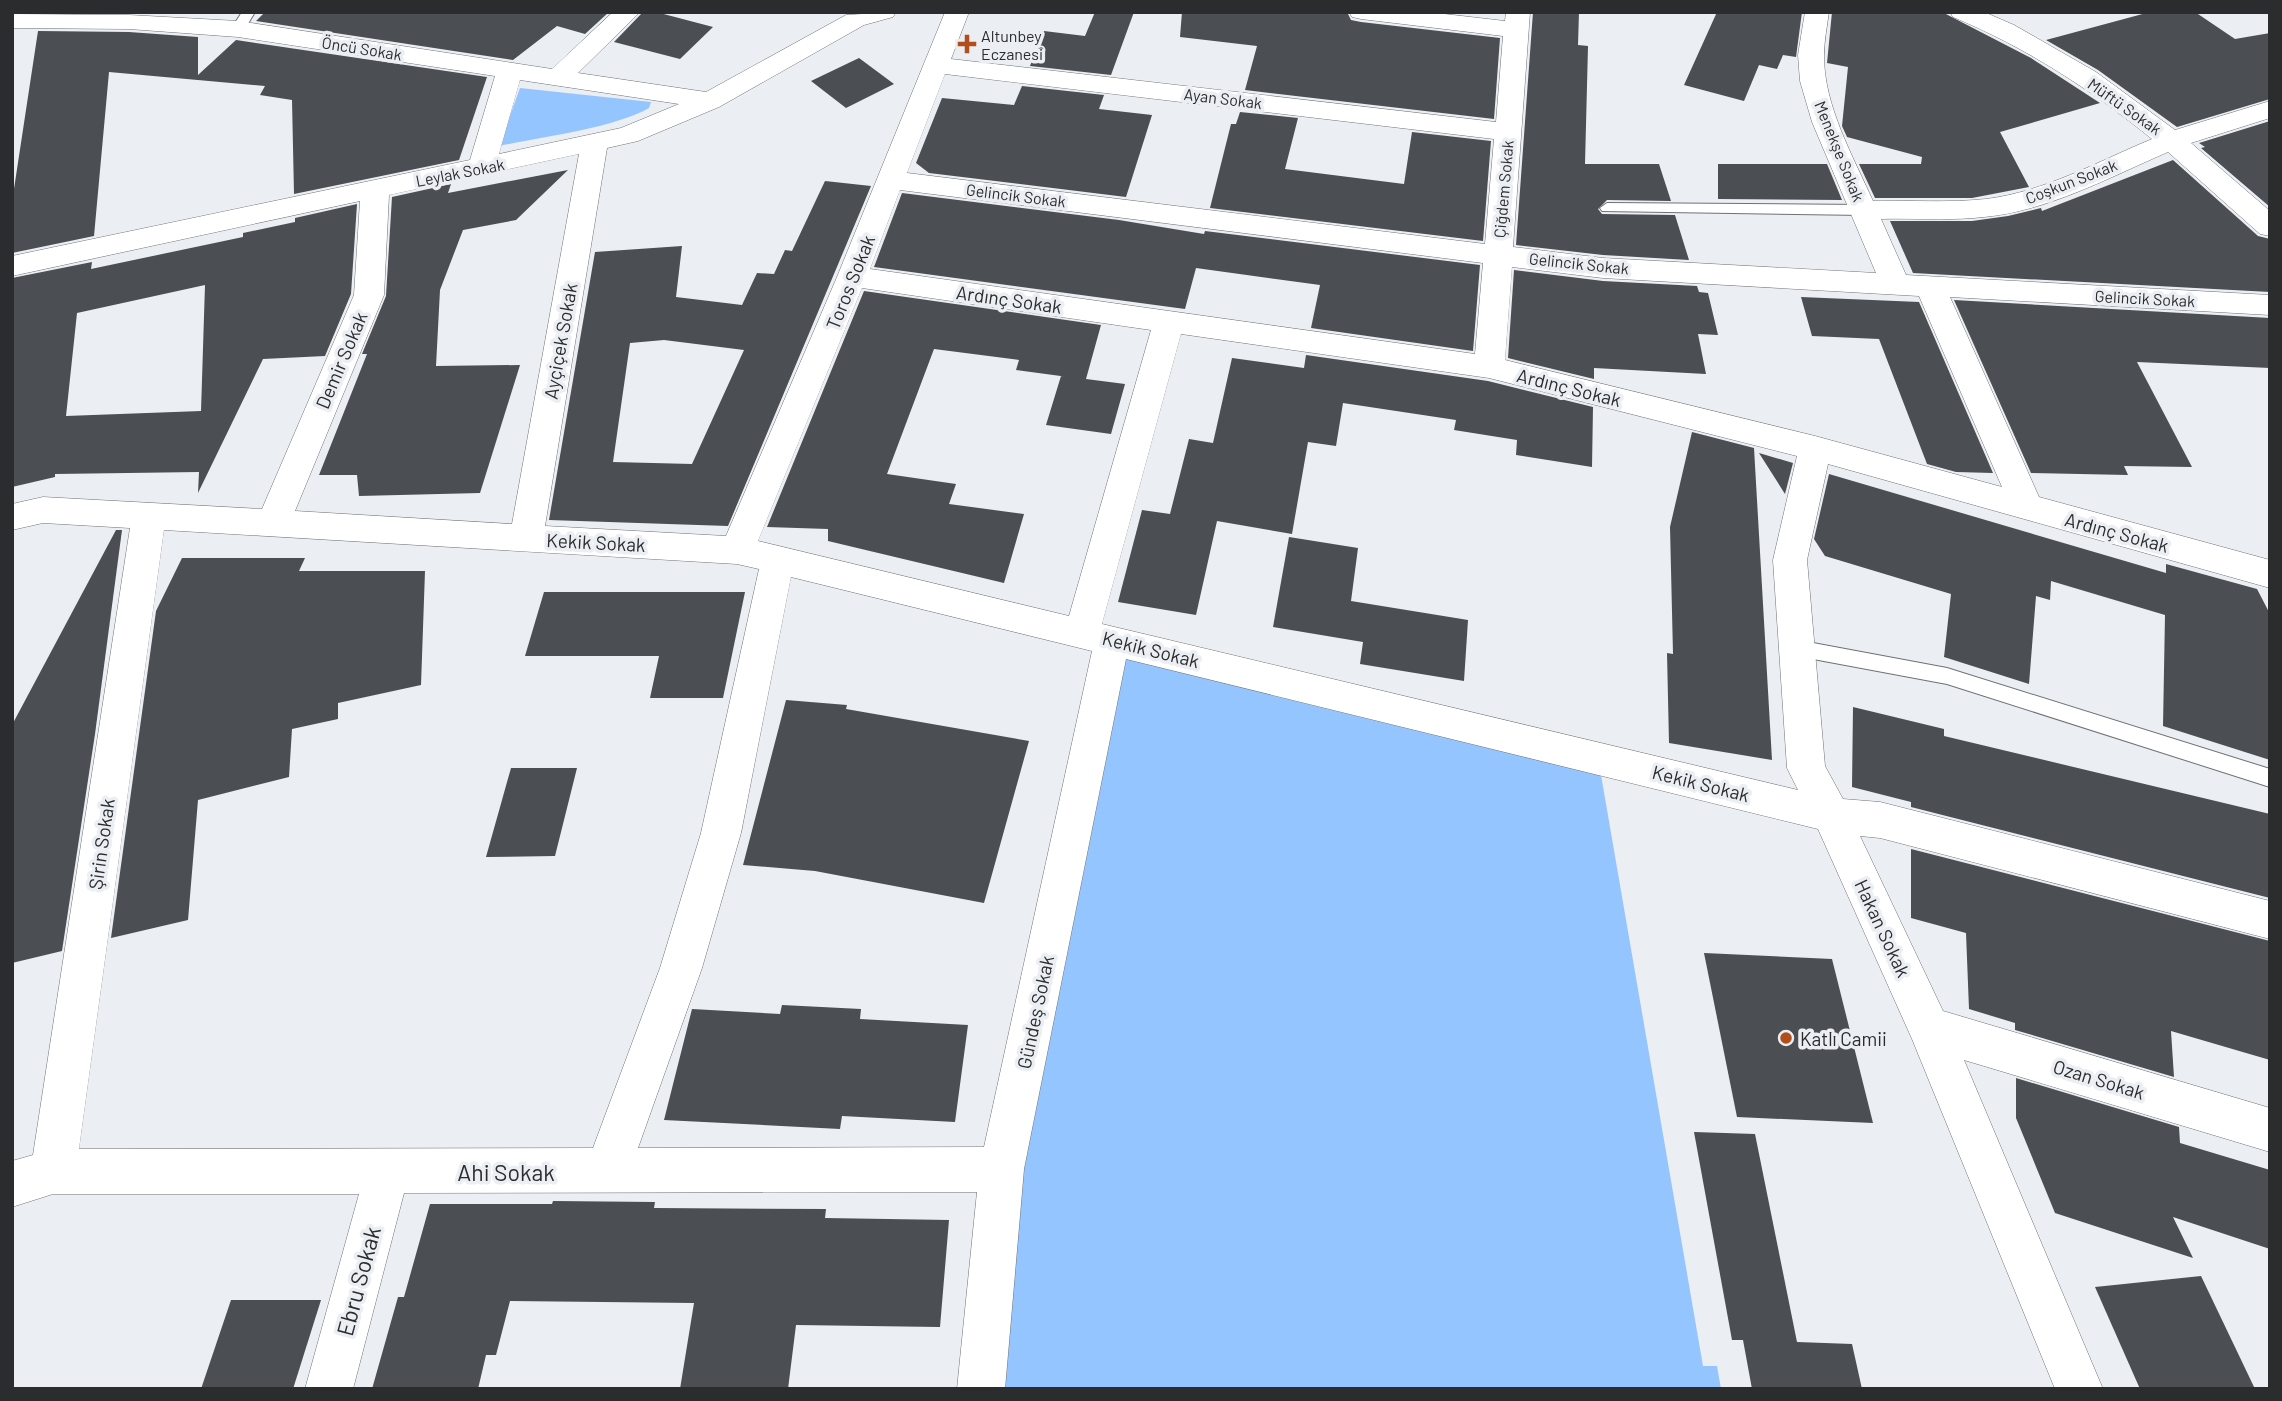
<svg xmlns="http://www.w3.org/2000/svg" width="2282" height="1401" font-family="Barlow,sans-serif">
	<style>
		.green { fill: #95c5fe }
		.building { fill: #4b4e52; fill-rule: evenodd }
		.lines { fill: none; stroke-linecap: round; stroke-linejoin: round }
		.service-casing { stroke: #6e7276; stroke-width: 2 }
		.minor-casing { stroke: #6e7276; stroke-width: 1 }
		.service { fill: #fff; fill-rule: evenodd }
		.minor { fill: #fff; fill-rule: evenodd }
		.poi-dot { fill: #b24d1c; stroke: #ebeef3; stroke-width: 2.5 }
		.labels { text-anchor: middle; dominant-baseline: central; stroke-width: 7; stroke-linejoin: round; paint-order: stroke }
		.far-poi-label { font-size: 16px; fill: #2b2c2e; stroke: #ebeef3; text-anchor: start }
		.far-street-label { font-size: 16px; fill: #2b2c2e; stroke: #ebeef3 }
		.street-label { font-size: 19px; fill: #2b2c2e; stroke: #ebeef3 }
		.poi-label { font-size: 19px; fill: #2b2c2e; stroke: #ebeef3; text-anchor: start }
		.near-street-label { font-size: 23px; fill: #2b2c2e; stroke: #ebeef3 }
	</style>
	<rect width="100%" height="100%" fill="#ebeef3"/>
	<g class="green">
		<path d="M520 88 651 102 649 108C614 128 541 137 499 146Z"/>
		<polygon points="1112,640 1601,775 1703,1366 1717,1366 1721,1389 982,1389"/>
	</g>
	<g class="building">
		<polygon points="265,12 609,12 585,34 557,26 513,60 256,21"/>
		<polygon points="643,12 656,12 713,27 680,59 614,42"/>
		<polygon points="1095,12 1134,12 1111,75 1030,66 1044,31 1085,36"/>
		<polygon points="1182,12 1347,12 1351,20 1361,22 1500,38 1494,119 1245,90 1257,46 1180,37"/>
		<polygon points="1533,12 1579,12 1578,45 1588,46 1585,164 1659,164 1671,201 1607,200 1598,209 1602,214 1675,215 1689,260 1603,255 1516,245"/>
		<polygon points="1717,12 1802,12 1796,57 1783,55 1777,69 1759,65 1744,101 1684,85"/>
		<polygon points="1832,12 1942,12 2031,58 2100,103 2000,132 2029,187 1972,198 1875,198 1859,164 1921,164 1922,157 1847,137 1842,126 1848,67 1827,63"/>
		<polygon points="2150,12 2195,12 2235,39 2270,33 2270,99 2177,127 2098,70 2046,40"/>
		<polygon points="38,31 129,32 198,37 198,75 236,40 487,77 459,160 294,194 292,100 260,95 265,86 109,72 94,236 12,253 12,202"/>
		<polygon points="859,58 894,84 846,108 811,81"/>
		<polygon points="1022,86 1104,95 1099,109 1152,115 1126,197 929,173 916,163 942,98 1014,105"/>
		<polygon points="1240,112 1298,118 1285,169 1404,184 1412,132 1491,141 1483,241 1210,208 1231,124 1236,124"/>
		<polygon points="2270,121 2270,207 2201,148 2205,147 2199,143"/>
		<polygon points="2173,160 2258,236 2270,239 2270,292 1913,273 1890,221 1972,221 2008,216 2041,208 2042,211"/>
		<polygon points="1718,164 1827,164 1842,200 1718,199"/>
		<polygon points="568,170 516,220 463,230 440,290 436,366 520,365 480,493 359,496 357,475 319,475 367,354 362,354 386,296 392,197 451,184 448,193"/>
		<path d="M825 181 871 186 728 526 549 520 595 252 682 246 676 297 742 305 757 273 774 274 785 250 792 251ZM664 340 744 350 692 464 613 462 630 343Z"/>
		<polygon points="902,193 1119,220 1204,234 1205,231 1480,265 1473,351 1311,328 1320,285 1196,268 1185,309 874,267"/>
		<path d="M357 204 351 294 325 356 263 359 198 493 199 472 55 474V477L12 487V278L92 262 91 269 243 237V233L295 222V218ZM205 285 201 411 66 416 77 313Z"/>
		<polygon points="1514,270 1603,281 1697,286 1699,292 1708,293 1718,335 1698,334 1706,374 1594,368 1594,379 1508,358"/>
		<polygon points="864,291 1101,325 1086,379 1125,384 1111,434 1046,425 1061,376 1083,379 1016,370 1019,360 934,349 887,474 956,484 949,504 1024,514 1004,583 828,541 828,529 767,527"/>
		<polygon points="1801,297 1919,302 1993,473 1956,472 1927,464 1879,339 1812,336"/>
		<polygon points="1954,300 2270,318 2270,368 2137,362 2192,467 2124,466 2128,475 2031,473"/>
		<polygon points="1306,355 1488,381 1593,407 1592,467 1516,455 1517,440 1454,430 1456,420 1343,403 1336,446 1308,442 1292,534 1217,521 1196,615 1118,602 1142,510 1170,514 1189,439 1213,443 1232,358 1304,368"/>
		<polygon points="1692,432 1754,448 1772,760 1669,743 1667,653 1673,654 1670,527"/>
		<polygon points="1759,453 1793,463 1785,494"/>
		<polygon points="1829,474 2166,573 2166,564 2257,589 2270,614 2270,760 2163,726 2165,615 2051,581 2050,600 2036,596 2029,684 1944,657 1951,594 1825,556 1814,539"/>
		<polygon points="116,530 122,530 95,734 62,951 12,963 12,725"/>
		<polygon points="1289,537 1358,548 1351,601 1468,620 1464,681 1360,664 1363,642 1273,627"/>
		<polygon points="182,558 305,558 299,571 425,571 421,685 338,703 338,719 292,729 289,777 198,800 188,920 111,938 156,611"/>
		<polygon points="544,592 745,592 723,698 650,698 659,656 525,656"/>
		<polygon points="786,700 847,705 846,709 1029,741 984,903 815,871 743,865"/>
		<polygon points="1853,707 1944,729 1944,736 2270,814 2270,898 1911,807 1911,802 1852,787"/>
		<polygon points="511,768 577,768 555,856 486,857"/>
		<polygon points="1911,849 2270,941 2270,1060 2171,1031 2174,1077 2015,1030 2015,1023 1969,1009 1966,933 1911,918"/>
		<polygon points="1704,953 1832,959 1873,1123 1737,1117"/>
		<polygon points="782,1005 861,1009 860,1019 968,1025 955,1122 842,1116 840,1129 664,1120 692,1009 780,1014"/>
		<polygon points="2016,1078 2179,1127 2180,1143 2270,1170 2270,1249 2173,1217 2193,1258 2055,1213 2016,1118"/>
		<polygon points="1694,1132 1755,1134 1797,1342 1852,1344 1862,1389 1752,1389 1743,1340 1732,1340"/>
		<polygon points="553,1201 655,1202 654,1208 826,1209 825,1218 949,1220 940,1327 796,1325 788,1389 680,1389 694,1303 510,1301 496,1355 486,1355 478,1389 372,1389 398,1297 404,1297 430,1204 552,1204"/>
		<polygon points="2201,1276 2255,1389 2140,1389 2095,1287"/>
		<polygon points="231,1300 321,1300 293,1389 201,1389"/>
	</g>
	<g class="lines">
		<defs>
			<g id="service">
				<polygon points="242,12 255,12 243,32 233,32 231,29"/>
				<polygon points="1607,203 1864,205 1871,210 1864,215 1602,211 1600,208"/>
				<polygon points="1797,640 1947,668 2270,769 2270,787 1947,684 1797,656 1790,654 1788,648 1790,642"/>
			</g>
			<path id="minor" d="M613 12H640L578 73 706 92 846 15 896 12 893 17 864 25 719 107 638 141 607 148 545 526 726 536 837 277 945 12H969L951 59 1496 122 1503 36 1361 19 1352 17 1349 12H1427L1505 21 1506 12H1530L1513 247 1603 258 1876 273 1812 122 1800 81 1798 55 1805 12H1829C1827 26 1824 42 1824 56 1824 106 1853 156 1873 201 1910 200 1949 203 1986 199 2044 192 2099 161 2152 139 2090 89 2027 48 1953 17L1950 12H1984L2014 25 2096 72 2175 130 2270 101V118L2191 143 2270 211V236L2260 234 2168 152C2110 177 2048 211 1984 217 1951 221 1915 218 1881 219L1906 275 2270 295V315L1950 297 2039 497 2270 560V588L1828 464 1807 560 1825 766 1843 799 1880 802 2270 901V939L1880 838 1860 836 1943 1011 2270 1108V1152L1964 1060 2103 1389H2055L1912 1039 1818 829 1126 659 1024 1169 1005 1389H957L977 1192 404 1193 353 1389H305L359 1194H53L12 1207V1161L33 1155 130 528 43 523 12 530V504L43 497 262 509 354 295 360 201 12 276V256L470 160 495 76 238 37 129 29 12 28V14L129 15 238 21 552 69ZM945 74 1494 139 1485 244 907 173ZM520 80 679 104 621 128 499 154ZM579 154 512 524 295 511 384 295 389 195ZM900 190 1483 263 1475 354 870 269ZM1512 267 1603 278 1919 296 2002 487 1815 436 1505 360ZM862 288 1151 330 1069 616 758 541ZM1181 334 1489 378 1797 456 1773 560 1787 768 1798 790 1102 624ZM164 530 737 564 759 569 701 833 660 968 593 1148 79 1149ZM791 577 1092 651 984 1147 638 1148 702 968 741 833Z"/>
		</defs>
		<use href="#service" class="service-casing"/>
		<use href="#minor" class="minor-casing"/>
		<use href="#service" class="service"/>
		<use href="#minor" class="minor"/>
	</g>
	<g class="poi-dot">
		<path d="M963.5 33.5h7v7h7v7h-7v7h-7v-7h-7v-7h7z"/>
		<circle cx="1786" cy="1038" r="7"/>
	</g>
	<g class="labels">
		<g class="far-poi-label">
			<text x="981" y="35">Altunbey<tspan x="981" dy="18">Eczanesi</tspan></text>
		</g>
		<g class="far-street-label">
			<text transform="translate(362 48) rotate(9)">Öncü Sokak</text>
			<text transform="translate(1223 98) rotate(7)">Ayan Sokak</text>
			<text transform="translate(2125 106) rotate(35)">Müftü Sokak</text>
			<text transform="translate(1840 151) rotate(68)">Menekşe Sokak</text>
			<text transform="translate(460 172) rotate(-11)">Leylak Sokak</text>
			<text transform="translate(2071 181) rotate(-21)">Coşkun Sokak</text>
			<text transform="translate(1503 189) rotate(-85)">Çiğdem Sokak</text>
			<text transform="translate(1016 195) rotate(7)">Gelincik Sokak</text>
			<text transform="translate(1579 263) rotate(6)">Gelincik Sokak</text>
			<text transform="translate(2145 298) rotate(3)">Gelincik Sokak</text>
		</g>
		<g class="street-label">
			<text transform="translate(850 282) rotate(-68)">Toros Sokak</text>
			<text transform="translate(1009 299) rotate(8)">Ardınç Sokak</text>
			<text transform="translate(560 341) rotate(-80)">Ayçiçek Sokak</text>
			<text transform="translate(341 360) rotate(-67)">Demir Sokak</text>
			<text transform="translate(1569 387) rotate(14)">Ardınç Sokak</text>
			<text transform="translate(2117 532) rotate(15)">Ardınç Sokak</text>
			<text transform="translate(596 542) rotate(3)">Kekik Sokak</text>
			<text transform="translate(1151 649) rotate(14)">Kekik Sokak</text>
			<text transform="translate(1701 783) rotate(14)">Kekik Sokak</text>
			<text transform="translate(101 844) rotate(-82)">Şirin Sokak</text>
			<text transform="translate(1883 928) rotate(65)">Hakan Sokak</text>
			<text transform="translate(1035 1012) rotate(-78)">Gündeş Sokak</text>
			<text transform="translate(2099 1079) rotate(17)">Ozan Sokak</text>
		</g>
		<g class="poi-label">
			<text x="1800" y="1038">Katlı Camii</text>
		</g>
		<g class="near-street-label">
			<text x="506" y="1172">Ahi Sokak</text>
			<text transform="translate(358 1281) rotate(-75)">Ebru Sokak</text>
		</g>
	</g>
	<rect width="2282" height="1401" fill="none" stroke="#2b2c2e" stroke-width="28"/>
</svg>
